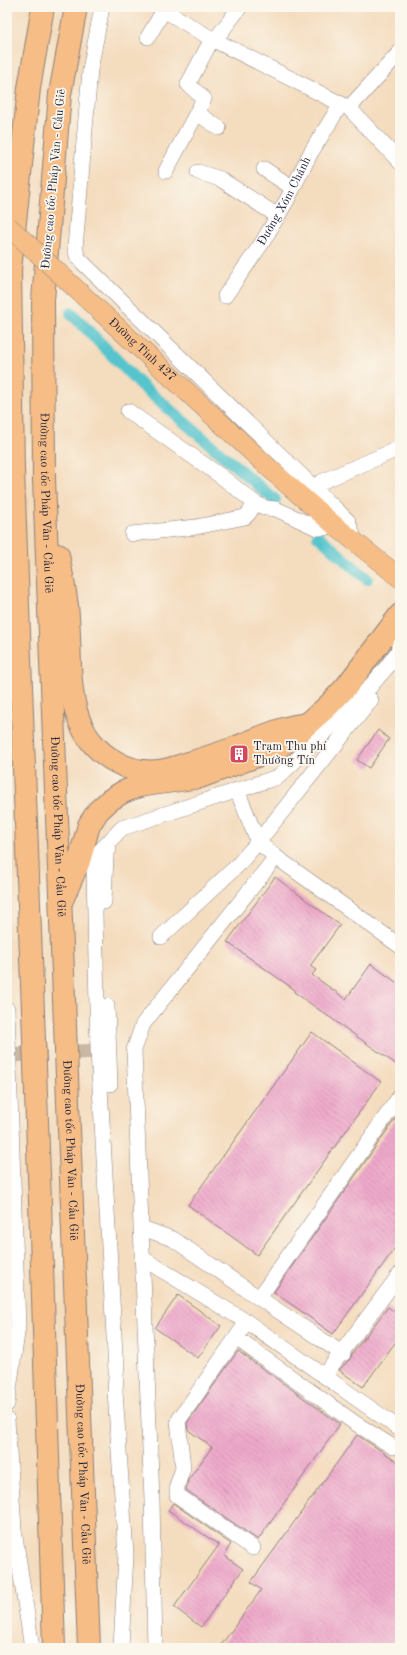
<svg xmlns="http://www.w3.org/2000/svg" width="407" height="1655" font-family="'Old Standard TT',serif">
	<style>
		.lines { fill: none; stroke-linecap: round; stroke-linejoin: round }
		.canal { stroke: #57c4cd; stroke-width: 12 }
		.building { fill: url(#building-back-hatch) }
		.minor-tunnel { stroke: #cab7a4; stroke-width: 15; stroke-dasharray: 15 8; stroke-linecap: butt }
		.minor-casing { stroke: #8b7f7c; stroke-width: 16 }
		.major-casing { stroke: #8b7f7c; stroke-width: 20 }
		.highway-casing { stroke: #8b7f7c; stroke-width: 24 }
		.minor { stroke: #fff; stroke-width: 15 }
		.major { stroke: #f6be86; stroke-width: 19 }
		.highway { stroke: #f6be86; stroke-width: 22 }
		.major-bridge-casing { stroke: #8b7f7c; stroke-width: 20; stroke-linecap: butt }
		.major-bridge { stroke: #f6be86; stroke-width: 19 }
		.labels { text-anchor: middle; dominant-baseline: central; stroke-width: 3.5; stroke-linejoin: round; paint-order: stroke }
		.street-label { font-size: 12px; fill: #22223b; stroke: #fbf7ec }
		.poi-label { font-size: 12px; fill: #22223b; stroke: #fbf7ec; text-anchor: start }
	</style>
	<defs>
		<pattern id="building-back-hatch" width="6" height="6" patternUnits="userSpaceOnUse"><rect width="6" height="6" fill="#eea9ca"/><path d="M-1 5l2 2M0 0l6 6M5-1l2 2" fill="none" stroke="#cc91ae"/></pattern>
	</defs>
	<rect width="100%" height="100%" fill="#fbf7ec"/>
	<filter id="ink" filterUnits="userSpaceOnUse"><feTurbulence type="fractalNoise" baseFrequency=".025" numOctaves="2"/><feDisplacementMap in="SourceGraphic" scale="8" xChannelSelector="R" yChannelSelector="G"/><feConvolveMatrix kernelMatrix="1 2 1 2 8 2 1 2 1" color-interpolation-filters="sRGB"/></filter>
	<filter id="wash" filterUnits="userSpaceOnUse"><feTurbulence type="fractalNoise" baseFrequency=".012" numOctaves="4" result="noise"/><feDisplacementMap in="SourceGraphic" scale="16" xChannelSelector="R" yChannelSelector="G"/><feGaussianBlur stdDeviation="0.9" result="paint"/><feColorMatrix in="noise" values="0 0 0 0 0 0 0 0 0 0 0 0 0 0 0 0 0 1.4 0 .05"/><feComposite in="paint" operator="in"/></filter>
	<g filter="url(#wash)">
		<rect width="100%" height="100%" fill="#f4dcbe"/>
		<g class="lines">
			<g class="canal">
				<polyline points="71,313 141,385 275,500"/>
				<polyline points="318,536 367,579"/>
			</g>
		</g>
		<g id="blocks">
			<g class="building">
				<polygon points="378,730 389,739 369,768 357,760"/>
				<polygon points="275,877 340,925 310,966 316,970 312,975 346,999 371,964 400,985 400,1067 294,992 295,990 227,942"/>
				<polygon points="312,1032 381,1082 257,1255 188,1205"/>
				<polygon points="400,1112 400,1241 333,1334 274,1292"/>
				<polygon points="178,1295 221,1326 198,1358 155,1328"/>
				<polygon points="388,1307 400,1316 400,1336 363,1387 339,1370 350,1359 352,1354"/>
				<polygon points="238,1351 340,1424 258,1540 186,1490 188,1480 212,1447 188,1430 187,1423"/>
				<polygon points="357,1435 400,1463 400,1648 219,1648 261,1590 251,1582"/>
				<polygon points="173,1503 231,1544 224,1555 243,1569 201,1627 174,1607 219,1545 168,1510"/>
			</g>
		</g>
	</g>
	<g filter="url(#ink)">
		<use href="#blocks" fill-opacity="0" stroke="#8b7f7c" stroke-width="1"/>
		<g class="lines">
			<polyline class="minor-tunnel" points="9,1055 98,1051"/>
			<defs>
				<g id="minor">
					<polyline points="102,7 90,70 75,248 78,258 348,521 356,543"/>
					<polyline points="159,7 212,39 349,108 400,162"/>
					<polyline points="148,37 164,10"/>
					<polyline points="215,40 240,7"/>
					<polyline points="349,108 400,52"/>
					<polyline points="197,113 219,128"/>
					<polyline points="264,169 293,188"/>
					<polyline points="166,171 204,99 188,84 212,39"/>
					<polyline points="198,172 220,179 278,216"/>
					<path id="s1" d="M225 296 262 243 287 200 310 154 341 104"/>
					<polyline points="128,411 222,477 255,503 266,508 276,509 317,528 325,528 333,524"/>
					<polyline points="316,490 318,484 321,482 400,448"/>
					<polyline points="132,534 196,527 245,517 249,513 255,503"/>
					<polyline points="237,790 258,842 276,857"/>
					<polyline points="104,902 106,855 109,849"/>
					<polyline points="161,937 238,865 258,842 371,700"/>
					<polyline points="107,1006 110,1084"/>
					<polyline points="7,1009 18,1326 7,1404"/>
					<polyline points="142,1228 173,1239 259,1298 343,1354"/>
					<polyline points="142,1258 247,1322 400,1429"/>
					<polyline points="259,1298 400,1096"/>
					<polyline points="247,1322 178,1421 183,1468 177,1486 177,1495 253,1548"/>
					<polyline points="236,1338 355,1423 393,1447"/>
					<polyline points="117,1362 115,1391 126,1555 121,1648"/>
					<polyline points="116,1371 98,1051 94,869 100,851 122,828 278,777 356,703 386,668 399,650 398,618"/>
					<polyline points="324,1376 400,1274"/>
					<polyline points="7,1420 14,1530 32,1648"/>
					<polyline points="155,1648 152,1500 134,1050 143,1024 276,857 400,946"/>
				</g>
				<polyline id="major" points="278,476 333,524 400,578"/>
				<g id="highway">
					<polyline points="43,7 29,88 10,270 13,470 40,1202 54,1648"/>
					<path id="s2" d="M76 7 60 94 43 300 44 479 89 1648"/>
					<path d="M58 555C61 572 65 589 67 606 74 661 58 731 116 762 132 771 151 774 169 769 190 763 212 756 232 749 257 739 281 727 307 724"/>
					<polyline points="62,900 79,861 89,825 98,811 110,800 123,792 139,786 200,777 273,750 288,741 328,706 346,687 400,615"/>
				</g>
			</defs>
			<use href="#minor" class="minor-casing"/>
			<use href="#major" class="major-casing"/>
			<use href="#highway" class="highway-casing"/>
			<use href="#minor" class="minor"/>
			<use href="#major" class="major"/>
			<use href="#highway" class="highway"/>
			<defs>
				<g id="major-bridge">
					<path id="s3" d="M7 225 278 476"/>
				</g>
			</defs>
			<use href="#major-bridge" class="major-bridge-casing"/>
			<use href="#major-bridge" class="major-bridge"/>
		</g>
	</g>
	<defs>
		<symbol id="building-square" viewBox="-11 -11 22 22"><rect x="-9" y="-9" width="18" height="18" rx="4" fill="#d1495b" stroke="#fbf7ec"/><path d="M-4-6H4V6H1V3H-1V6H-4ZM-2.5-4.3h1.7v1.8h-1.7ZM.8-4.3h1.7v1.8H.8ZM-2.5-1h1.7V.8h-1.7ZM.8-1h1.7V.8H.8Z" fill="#fff"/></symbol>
	</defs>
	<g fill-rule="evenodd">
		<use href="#building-square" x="228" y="743" width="22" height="22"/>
	</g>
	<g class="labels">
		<g class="street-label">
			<text transform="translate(54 179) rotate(-85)">Đường cao tốc Pháp Vân - Cầu Giẽ</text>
			<text stroke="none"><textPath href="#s1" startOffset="112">Đường Xóm Chánh</textPath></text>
			<text stroke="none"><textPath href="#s3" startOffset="184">Đường Tỉnh 427</textPath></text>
			<text stroke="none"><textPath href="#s2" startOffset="498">Đường cao tốc Pháp Vân - Cầu Giẽ</textPath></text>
			<text stroke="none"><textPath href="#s2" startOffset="822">Đường cao tốc Pháp Vân - Cầu Giẽ</textPath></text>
			<text stroke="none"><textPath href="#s2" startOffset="1146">Đường cao tốc Pháp Vân - Cầu Giẽ</textPath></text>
			<text stroke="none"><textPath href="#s2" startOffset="1470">Đường cao tốc Pháp Vân - Cầu Giẽ</textPath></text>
		</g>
		<g class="poi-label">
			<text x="253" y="747">Trạm Thu phí<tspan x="253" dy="14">Thường Tín</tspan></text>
		</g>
	</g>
	<rect width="407" height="1655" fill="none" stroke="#fbf7ec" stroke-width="24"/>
</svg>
